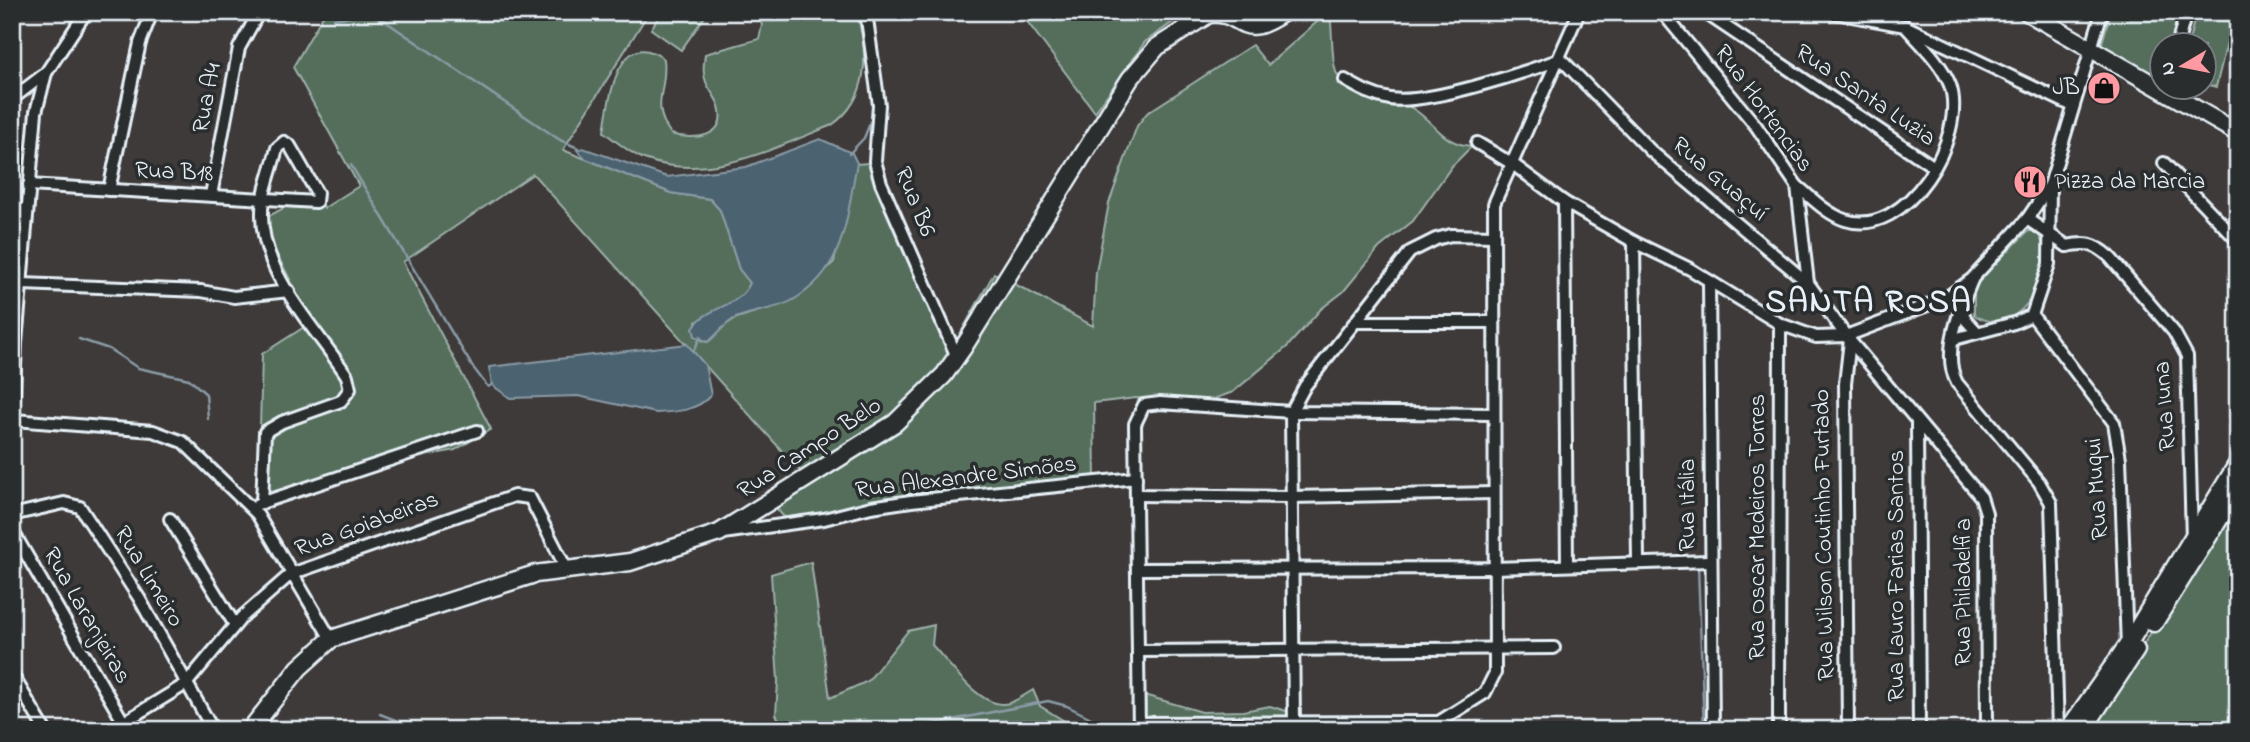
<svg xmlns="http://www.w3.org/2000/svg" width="2250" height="742" font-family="'Indie Flower',sans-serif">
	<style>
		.green { fill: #556e5b; stroke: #9eb0aa; stroke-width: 2 }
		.water { fill: #4b626f; stroke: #8a9ba6; stroke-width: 2 }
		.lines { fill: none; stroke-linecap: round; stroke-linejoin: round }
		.stream { stroke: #8a9ba6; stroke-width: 2.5 }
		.street-casing { stroke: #e8f1f8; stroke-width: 16 }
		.secondary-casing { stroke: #e8f1f8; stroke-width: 21 }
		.street { stroke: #2a2d2e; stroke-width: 10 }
		.secondary { stroke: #2a2d2e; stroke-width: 16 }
		.labels { text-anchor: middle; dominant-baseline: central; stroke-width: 7; stroke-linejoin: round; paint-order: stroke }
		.poi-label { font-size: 24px; fill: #e8f1f8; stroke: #2a2d2e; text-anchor: end }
		.street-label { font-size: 24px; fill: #e8f1f8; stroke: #2a2d2e }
		.district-label { font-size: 32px; font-weight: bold; letter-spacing: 2px; fill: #e8f1f8; stroke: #2a2d2e }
	</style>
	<rect width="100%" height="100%" fill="#3e3a3a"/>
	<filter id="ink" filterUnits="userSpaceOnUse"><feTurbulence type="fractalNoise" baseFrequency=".0143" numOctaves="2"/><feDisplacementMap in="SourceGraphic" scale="14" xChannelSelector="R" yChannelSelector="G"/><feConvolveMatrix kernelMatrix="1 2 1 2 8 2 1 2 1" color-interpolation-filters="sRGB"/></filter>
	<g filter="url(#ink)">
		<g class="green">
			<path d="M325 12H649L563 150 671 193 710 199 720 210 739 269 750 283C743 302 713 313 696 322L702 341 708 342 720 328 737 318 794 299 834 262 856 164 869 163 953 347 994 273 1093 326 1096 272 1109 203 1137 126 1147 113 1252 45 1268 65 1327 13 1330 16C1333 31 1331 64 1337 74 1352 102 1392 94 1415 110 1437 125 1443 144 1472 146L1452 166 1413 221 1379 248 1343 292 1321 309 1287 347 1233 392 1208 401 1136 398 1094 403 1095 481 794 519 784 517 775 507 802 473 533 174 403 262 491 429 455 450 394 462 258 501 262 354 312 322 287 286 290 279 270 242 267 217 313 192 319 194 324 208 359 186 293 67Z"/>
			<polygon points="662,12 708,12 681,50 651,29"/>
			<path d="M756 12H856C869 53 870 98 832 125 774 148 708 183 644 159 629 153 616 141 604 132 608 104 617 24 664 59 668 91 649 103 671 134 693 141 728 138 719 106 716 97 709 90 706 82 702 73 704 63 705 54L759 39 762 25Z"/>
			<polygon points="1020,12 1187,12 1145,42 1095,112"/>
			<polygon points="2111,12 2179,12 2171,45 2162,46 2162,80 2101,46"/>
			<polygon points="2196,13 2232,22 2216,87 2205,84 2204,46 2188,45"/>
			<path d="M2035 229C2061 258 2025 345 1974 315V289L1980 279 2027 232Z"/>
			<polygon points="2238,493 2238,730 2087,730 2181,587"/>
			<path d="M811 562 830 698 868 681 908 631 934 625 932 645C948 662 978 705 1003 704 1013 704 1024 695 1033 690L1040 706 1079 730H784L776 714 778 681 771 574Z"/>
			<polygon points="1137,693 1202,712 1243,711 1270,706 1348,730 1164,730 1131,705"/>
		</g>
		<g class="water">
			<path d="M820 139 852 153 857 163C846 217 847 268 793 300 776 310 754 310 736 318 723 324 718 335 708 342L695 336 693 328C704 307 741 307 750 283L739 269 720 210 710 199 671 193 586 159 577 150 583 148 667 177 746 167Z"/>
			<path d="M687 344 705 365 711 395C697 411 676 412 656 413L578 396 510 398 492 385 489 367Z"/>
		</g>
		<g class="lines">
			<g class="stream">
				<polyline points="334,19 365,14 382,19 560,140 578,148"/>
				<polyline points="866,47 872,92"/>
				<polyline points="849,154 864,138 873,116"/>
				<polyline points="351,165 472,366 488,387 493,384"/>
				<polyline points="79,339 109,349 138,368 189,379 206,394 208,419"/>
				<polyline points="693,352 701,336"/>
				<polyline points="1698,566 1704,730"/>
				<polyline points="380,714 421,730"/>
				<polyline points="902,730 1048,701 1067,706 1115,730"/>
			</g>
			<defs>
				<g id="street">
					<polyline points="866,12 879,105 875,161 881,183 957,357"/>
					<polyline points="1662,12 1756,126 1797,186 1808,283"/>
					<polyline points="1704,12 1934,167"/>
					<polyline points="1830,12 1905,26 2073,106"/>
					<polyline points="2177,46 2186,12"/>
					<path d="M1345 80C1360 89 1373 96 1390 99 1427 105 1523 73 1561 59L1651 151 1808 283 1846 336 1981 497 1986 513 1987 730"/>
					<polyline points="12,99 46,73"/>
					<polyline points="1477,143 1514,165 1564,202 1634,242 1690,269 1780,324 1816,337 1846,336 1946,298 1972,279 2027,219 2050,185 2102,12"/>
					<polyline points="2164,163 2238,241"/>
					<path d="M29 185 316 202 317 193 290 146 284 142 277 148C273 165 266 183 263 200 253 267 314 325 347 376L350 389 341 401 282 422 265 432 262 503"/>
					<path d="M1797 186C1812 198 1827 214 1845 220 1906 240 1968 136 1950 85 1941 62 1921 44 1905 26"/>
					<polyline points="109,190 140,43 152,12"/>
					<polyline points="211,195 239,48 259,12"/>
					<polyline points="1564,202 1567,565"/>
					<polyline points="12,214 26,209"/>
					<polyline points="2027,219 2067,246"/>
					<polyline points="1634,242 1638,561"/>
					<path d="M2067 246C2086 242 2094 243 2109 256L2174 332 2187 356 2192 539"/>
					<path d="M1972 280C1960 309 1941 353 1957 383L2039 482 2051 503 2058 730"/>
					<polyline points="1709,281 1713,730"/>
					<polyline points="22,284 201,291 234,297 289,291"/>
					<polyline points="1960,305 1966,320 1977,332"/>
					<polyline points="2032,315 2114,423 2120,459 2127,646"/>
					<polyline points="1356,322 1494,322"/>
					<polyline points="1954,339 2014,323 2032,315 2049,264 2050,185"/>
					<polyline points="14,420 153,431 183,442 257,514 331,639"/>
					<polyline points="1917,422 1919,730"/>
					<polyline points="12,434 16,343 36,112 46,73 86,12"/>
					<polyline points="1136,495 1291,497 1494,493"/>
					<polyline points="258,504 477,431"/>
					<polyline points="12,515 64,503 80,507 139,598 213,730"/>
					<polyline points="170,519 235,625"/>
					<polyline points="12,530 124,723"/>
					<polyline points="723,533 824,519 871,507 911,501 1136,478"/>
					<polyline points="1137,569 1493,568 1709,561"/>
					<polyline points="1139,651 1554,648"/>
					<polyline points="12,674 45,730"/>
					<polyline points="1139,723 1437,722"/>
					<polyline points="1294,724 1291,412 1305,386 1410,252 1436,239 1451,235 1494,236"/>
					<polyline points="111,730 186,684 242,617 291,574 514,496 530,498 566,568"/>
					<polyline points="1139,730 1135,424 1144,405 1160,403 1291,412 1494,414"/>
					<polyline points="1426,730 1485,693 1495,673 1494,204 1579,12"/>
					<polyline points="1779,730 1780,324"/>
					<polyline points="1848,730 1845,384 1850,340"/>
				</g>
				<g id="secondary">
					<polyline points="2027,12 2238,133"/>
					<polyline points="2154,623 2238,489"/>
					<path d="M250 730 299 668 331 639 535 574 630 562 719 533 895 423 944 375 963 348 1130 79 1157 47 1209 14C1245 10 1238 44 1284 12"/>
					<polyline points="2068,730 2127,646 2238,463"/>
					<polyline points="2083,730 2136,650"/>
				</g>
			</defs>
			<use href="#street" class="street-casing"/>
			<use href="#secondary" class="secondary-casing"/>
			<use href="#street" class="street"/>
			<use href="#secondary" class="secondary"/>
		</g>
	</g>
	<defs>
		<symbol id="shop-disc" viewBox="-11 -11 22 22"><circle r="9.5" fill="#ff9aa2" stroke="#2a2d2e"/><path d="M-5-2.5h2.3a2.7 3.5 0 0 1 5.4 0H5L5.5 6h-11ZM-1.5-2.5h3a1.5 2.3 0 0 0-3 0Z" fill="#111"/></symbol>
		<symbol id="restaurant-disc" viewBox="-11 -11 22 22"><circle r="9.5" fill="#ff9aa2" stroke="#2a2d2e"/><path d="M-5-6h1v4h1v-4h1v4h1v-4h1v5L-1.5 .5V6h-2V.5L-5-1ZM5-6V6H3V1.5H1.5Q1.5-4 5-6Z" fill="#111"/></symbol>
	</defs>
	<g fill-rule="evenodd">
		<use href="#shop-disc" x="2085" y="69" width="38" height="38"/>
		<use href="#restaurant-disc" x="2011" y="163" width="38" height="38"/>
	</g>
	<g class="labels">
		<g class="poi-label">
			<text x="2080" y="88">JB</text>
			<text x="2054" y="182" text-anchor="start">Pizza da Marcia</text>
		</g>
		<g class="street-label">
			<text transform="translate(1865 96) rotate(34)">Rua Santa Luzia</text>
			<text transform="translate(208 98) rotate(-79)">Rua A4</text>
			<text transform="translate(1763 109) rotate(54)">Rua Hortencias</text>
			<text transform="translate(174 173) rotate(3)">Rua B18</text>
			<text transform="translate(1719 180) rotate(40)">Rua Guaçuí</text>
			<text transform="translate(914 202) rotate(68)">Rua B6</text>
			<text transform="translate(2166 406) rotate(-94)">Rua Iuna</text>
			<text transform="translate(810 449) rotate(-33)">Rua Campo Belo</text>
			<text transform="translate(966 478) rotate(-7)">Rua Alexandre Simões</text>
			<text transform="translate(2098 489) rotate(-94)">Rua Muqui</text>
			<text transform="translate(1688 505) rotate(-90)">Rua Itália</text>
			<text transform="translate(367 525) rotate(-20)">Rua Goiabeiras</text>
			<text transform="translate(1758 527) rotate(-90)">Rua Oscar Medeiros Torres</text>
			<text transform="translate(1825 535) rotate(-91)">Rua Wilson Coutinho Furtado</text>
			<text transform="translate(1897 576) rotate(-90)">Rua Lauro Farias Santos</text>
			<text transform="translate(148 577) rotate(59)">Rua Limeiro</text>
			<text transform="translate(1964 592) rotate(-90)">Rua Philadelfia</text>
			<text transform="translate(86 616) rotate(60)">Rua Laranjeiras</text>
		</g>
		<g class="district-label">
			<text x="1869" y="303">SANTA ROSA</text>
		</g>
	</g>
	<rect width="2250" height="742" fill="none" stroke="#2a2d2e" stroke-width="42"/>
	<rect x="21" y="21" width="2208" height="700" fill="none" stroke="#e8f1f8" stroke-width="2.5" filter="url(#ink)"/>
	<g transform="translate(2183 66) rotate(260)"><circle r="33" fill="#2a2d2e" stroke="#767b7f" stroke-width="2"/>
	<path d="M0-5L12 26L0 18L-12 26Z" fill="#ff9aa2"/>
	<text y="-10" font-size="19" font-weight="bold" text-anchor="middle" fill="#e8f1f8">N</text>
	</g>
</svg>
